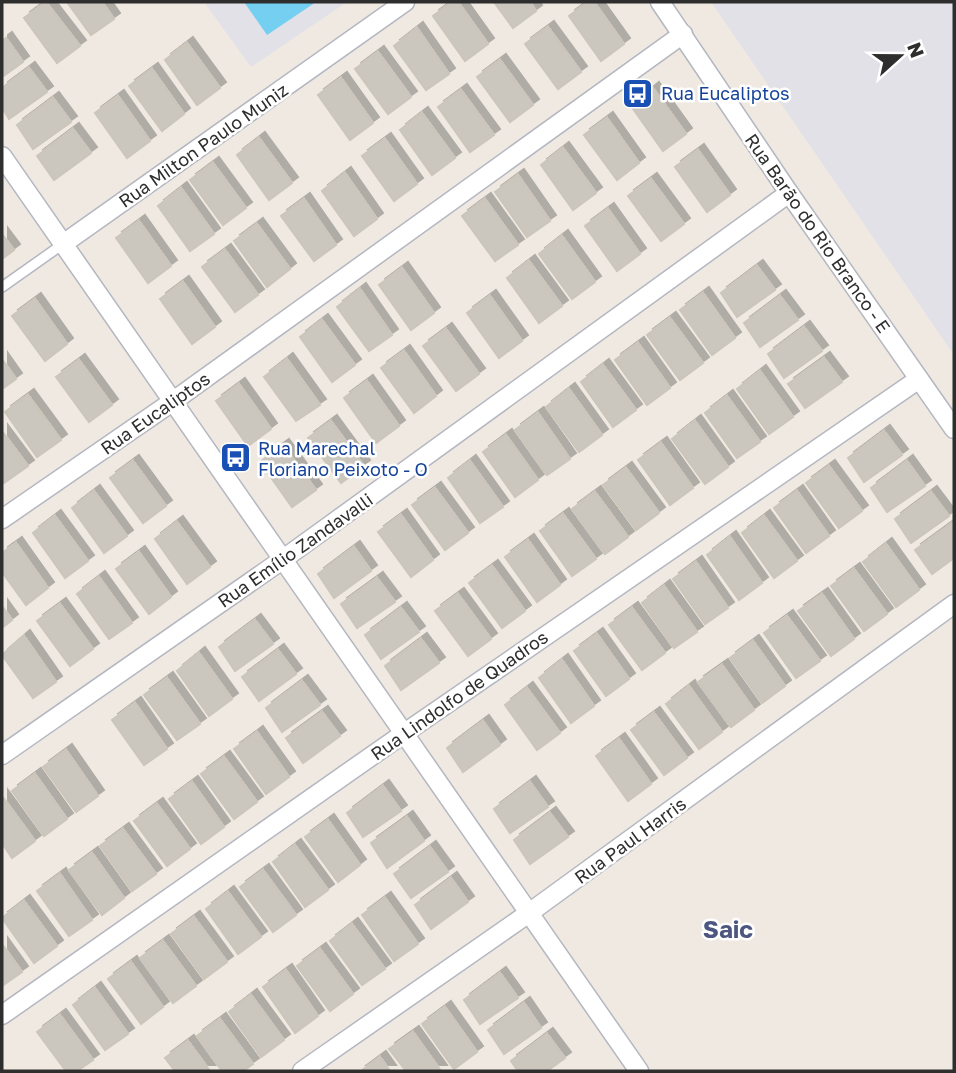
<svg xmlns="http://www.w3.org/2000/svg" width="956" height="1073" font-family="'Golos Text',sans-serif">
	<style>
		.industrial { fill: #e3e1e8 }
		.water { fill: #75cff0 }
		.building { fill: #cbc7bf; stroke: #cbc5ba; stroke-width: 2; filter: url(#shadow) }
		.lines { fill: none; stroke-linecap: round; stroke-linejoin: round }
		.lane-casing { stroke: #b4b7c1; stroke-width: 12 }
		.street-casing { stroke: #b4b7c1; stroke-width: 21 }
		.lane { stroke: #fff; stroke-width: 9 }
		.street { stroke: #fff; stroke-width: 18 }
		.labels { text-anchor: middle; dominant-baseline: central; stroke-width: 5; stroke-linejoin: round; paint-order: stroke }
		.transit-label { font-size: 18px; fill: #164399; stroke: #fff; text-anchor: start }
		.street-label { font-size: 18px; fill: #2e2e2e; stroke: #fff }
		.district-label { font-size: 24px; font-weight: bold; fill: #4d5680; stroke: #fff }
	</style>
	<defs>
		<filter id="shadow"><feDropShadow dx="6" dy="-6" stdDeviation="0" flood-color="#0004"/></filter>
	</defs>
	<rect width="100%" height="100%" fill="#efe9e1"/>
	<g class="industrial">
		<polygon points="204,2 347,2 251,67"/>
		<polygon points="711,2 954,2 954,355"/>
	</g>
	<polygon class="water" points="244,2 316,2 267,35"/>
	<g class="building">
		<polygon points="46,2 80,46 57,63 24,18"/>
		<polygon points="67,2 102,2 114,19 91,35"/>
		<polygon points="452,2 458,2 488,44 465,61 433,16"/>
		<polygon points="494,2 530,2 536,11 513,28"/>
		<polygon points="588,2 594,2 624,44 601,61 569,16"/>
		<polygon points="548,27 581,72 558,89 525,44"/>
		<polygon points="417,28 449,74 426,90 394,46"/>
		<polygon points="6,38 23,62 2,77 2,41"/>
		<polygon points="187,43 220,88 197,105 165,60"/>
		<polygon points="378,52 411,97 388,114 355,69"/>
		<polygon points="500,60 533,105 510,122 477,77"/>
		<polygon points="29,68 47,92 9,119 2,107 2,88"/>
		<polygon points="152,69 184,114 162,131 129,86"/>
		<polygon points="341,78 373,123 350,140 318,95"/>
		<polygon points="653,88 686,134 663,151 631,106"/>
		<polygon points="461,90 494,135 470,152 438,107"/>
		<polygon points="118,96 150,141 127,158 95,113"/>
		<polygon points="53,98 71,122 33,149 17,125"/>
		<polygon points="422,113 455,158 432,175 400,130"/>
		<polygon points="607,118 639,163 617,180 584,135"/>
		<polygon points="73,129 91,153 54,180 37,156"/>
		<polygon points="259,138 292,183 269,200 237,155"/>
		<polygon points="385,139 417,184 394,201 362,156"/>
		<polygon points="563,148 596,193 573,210 541,165"/>
		<polygon points="698,150 730,195 707,212 675,167"/>
		<polygon points="213,163 246,208 223,225 190,180"/>
		<polygon points="345,173 377,219 354,236 322,191"/>
		<polygon points="518,175 550,221 527,237 495,192"/>
		<polygon points="651,179 684,224 661,241 628,196"/>
		<polygon points="181,188 214,234 190,251 158,206"/>
		<polygon points="304,199 336,245 314,261 281,216"/>
		<polygon points="485,199 518,245 495,261 462,216"/>
		<polygon points="608,209 640,254 617,271 585,226"/>
		<polygon points="139,221 171,266 148,283 116,238"/>
		<polygon points="257,224 290,269 267,287 234,241"/>
		<polygon points="2,234 14,250 2,259"/>
		<polygon points="562,236 595,282 572,299 539,254"/>
		<polygon points="225,250 258,295 235,312 202,267"/>
		<polygon points="529,261 562,306 539,323 507,278"/>
		<polygon points="757,266 775,290 737,317 721,293"/>
		<polygon points="402,268 434,313 411,330 379,285"/>
		<polygon points="183,282 215,327 192,344 160,299"/>
		<polygon points="360,289 392,335 369,351 337,307"/>
		<polygon points="703,293 735,338 712,355 680,310"/>
		<polygon points="490,296 522,341 499,358 467,313"/>
		<polygon points="780,296 798,320 760,347 744,323"/>
		<polygon points="35,299 67,344 45,361 12,316"/>
		<polygon points="670,318 703,363 680,380 647,335"/>
		<polygon points="322,320 355,365 332,382 300,337"/>
		<polygon points="804,327 822,351 784,378 768,354"/>
		<polygon points="446,329 479,374 456,391 423,346"/>
		<polygon points="638,343 670,388 647,405 615,360"/>
		<polygon points="404,351 436,396 414,413 381,368"/>
		<polygon points="824,358 842,382 805,408 788,384"/>
		<polygon points="2,359 16,379 2,389"/>
		<polygon points="287,359 320,405 296,421 264,377"/>
		<polygon points="79,360 112,405 89,422 56,377"/>
		<polygon points="603,365 636,410 613,427 581,382"/>
		<polygon points="760,371 793,417 769,434 737,389"/>
		<polygon points="367,381 399,426 376,443 344,398"/>
		<polygon points="239,384 271,429 248,446 216,401"/>
		<polygon points="569,389 602,435 579,452 546,407"/>
		<polygon points="28,395 61,440 37,457 5,412"/>
		<polygon points="727,396 760,442 737,458 705,413"/>
		<polygon points="538,413 570,459 547,475 515,430"/>
		<polygon points="331,421 364,466 341,483 308,438"/>
		<polygon points="695,421 728,467 705,484 672,439"/>
		<polygon points="2,431 28,466 4,483 2,479"/>
		<polygon points="884,431 902,455 864,482 848,458"/>
		<polygon points="506,435 538,480 515,497 483,452"/>
		<polygon points="661,443 693,488 670,505 638,460"/>
		<polygon points="283,445 316,490 292,507 260,462"/>
		<polygon points="133,461 166,506 143,523 110,478"/>
		<polygon points="470,461 503,507 480,523 448,478"/>
		<polygon points="907,461 925,486 887,512 871,488"/>
		<polygon points="829,466 862,511 839,528 806,483"/>
		<polygon points="626,468 659,513 636,530 603,485"/>
		<polygon points="435,488 468,533 445,550 412,505"/>
		<polygon points="94,491 127,536 104,553 72,508"/>
		<polygon points="797,491 829,536 806,553 774,508"/>
		<polygon points="595,492 628,537 605,554 572,509"/>
		<polygon points="931,492 949,516 911,543 895,519"/>
		<polygon points="563,514 596,559 572,576 540,531"/>
		<polygon points="401,515 433,560 411,577 378,532"/>
		<polygon points="55,516 88,561 65,578 33,533"/>
		<polygon points="764,516 797,561 774,578 742,533"/>
		<polygon points="177,522 210,567 187,584 155,539"/>
		<polygon points="952,523 954,526 954,558 932,574 915,550"/>
		<polygon points="730,537 762,583 739,600 707,555"/>
		<polygon points="528,540 560,585 537,602 505,557"/>
		<polygon points="16,543 48,588 26,605 2,572 2,553"/>
		<polygon points="886,544 919,590 896,607 863,562"/>
		<polygon points="354,547 371,571 334,598 318,574"/>
		<polygon points="139,552 171,597 149,614 116,569"/>
		<polygon points="696,562 728,608 705,624 673,579"/>
		<polygon points="492,566 525,611 502,628 469,583"/>
		<polygon points="854,569 887,614 864,631 831,586"/>
		<polygon points="99,577 132,623 109,639 77,594"/>
		<polygon points="377,578 395,602 357,628 341,604"/>
		<polygon points="664,586 697,632 674,648 642,603"/>
		<polygon points="458,594 491,639 468,656 435,611"/>
		<polygon points="822,594 854,639 831,656 798,611"/>
		<polygon points="60,604 93,649 70,666 37,621"/>
		<polygon points="2,606 12,620 2,628"/>
		<polygon points="401,608 419,632 381,659 365,635"/>
		<polygon points="632,608 665,653 642,670 609,625"/>
		<polygon points="787,616 820,661 796,678 764,633"/>
		<polygon points="255,620 273,644 235,671 219,647"/>
		<polygon points="597,634 629,679 606,696 574,651"/>
		<polygon points="24,636 56,682 33,698 2,655"/>
		<polygon points="421,639 439,663 401,690 385,666"/>
		<polygon points="753,641 785,686 762,703 730,658"/>
		<polygon points="278,650 296,674 259,701 242,677"/>
		<polygon points="199,653 232,699 209,716 177,671"/>
		<polygon points="562,660 594,706 571,723 539,678"/>
		<polygon points="722,665 754,710 731,727 698,682"/>
		<polygon points="167,678 200,724 177,740 144,695"/>
		<polygon points="302,681 320,705 282,732 266,708"/>
		<polygon points="689,686 722,732 699,749 666,704"/>
		<polygon points="527,688 560,733 537,750 505,705"/>
		<polygon points="135,703 167,749 144,765 112,720"/>
		<polygon points="322,712 340,736 303,763 286,738"/>
		<polygon points="654,713 687,758 664,775 631,730"/>
		<polygon points="483,721 500,745 463,772 447,748"/>
		<polygon points="257,732 289,777 266,794 234,749"/>
		<polygon points="619,739 651,784 628,801 596,756"/>
		<polygon points="66,750 98,796 76,812 43,767"/>
		<polygon points="224,757 257,802 234,819 201,774"/>
		<polygon points="35,774 67,819 44,836 12,791"/>
		<polygon points="192,782 224,827 201,844 169,799"/>
		<polygon points="530,782 548,807 510,833 494,809"/>
		<polygon points="383,786 401,811 363,837 347,813"/>
		<polygon points="2,796 35,841 12,858 2,843"/>
		<polygon points="157,804 190,849 167,866 134,821"/>
		<polygon points="550,813 568,837 530,864 514,840"/>
		<polygon points="407,817 424,841 387,868 371,843"/>
		<polygon points="328,820 360,865 338,882 305,837"/>
		<polygon points="123,829 156,874 132,891 100,846"/>
		<polygon points="295,845 328,890 305,907 273,862"/>
		<polygon points="430,847 448,872 411,898 394,874"/>
		<polygon points="92,853 124,898 102,915 69,870"/>
		<polygon points="263,870 296,915 273,932 240,887"/>
		<polygon points="60,874 92,920 69,936 37,891"/>
		<polygon points="451,878 468,902 431,929 415,905"/>
		<polygon points="228,892 261,937 238,954 206,909"/>
		<polygon points="385,898 418,944 394,961 362,915"/>
		<polygon points="24,901 57,946 34,963 2,918"/>
		<polygon points="194,917 227,962 204,979 171,934"/>
		<polygon points="352,924 385,969 362,985 330,941"/>
		<polygon points="163,941 196,986 173,1003 140,958"/>
		<polygon points="2,944 22,972 2,986"/>
		<polygon points="320,949 353,994 330,1011 297,966"/>
		<polygon points="131,962 163,1007 141,1024 108,979"/>
		<polygon points="286,970 318,1016 295,1033 263,987"/>
		<polygon points="500,973 518,998 480,1024 464,1000"/>
		<polygon points="95,988 128,1034 105,1050 73,1005"/>
		<polygon points="251,995 284,1040 261,1057 229,1012"/>
		<polygon points="524,1003 541,1028 504,1054 488,1030"/>
		<polygon points="445,1007 477,1052 454,1069 422,1024"/>
		<polygon points="60,1015 93,1060 77,1071 66,1071 37,1032"/>
		<polygon points="220,1019 253,1064 243,1071 222,1071 197,1036"/>
		<polygon points="413,1032 441,1071 406,1071 389,1049"/>
		<polygon points="547,1034 565,1058 547,1071 518,1071 511,1061"/>
		<polygon points="188,1041 210,1071 175,1071 165,1058"/>
		<polygon points="380,1057 390,1071 361,1071"/>
	</g>
	<g class="lines">
		<defs>
			<polyline id="lane" points="2,287 63,244"/>
			<g id="street">
				<polyline points="660,2 789,193 954,429"/>
				<polyline points="2,156 639,1071"/>
				<polyline points="63,244 405,2"/>
				<polyline points="2,519 172,402 683,34"/>
				<polyline points="2,755 282,560 789,193"/>
				<polyline points="2,1015 403,734 919,379"/>
				<polyline points="302,1071 529,913 954,604"/>
			</g>
		</defs>
		<use href="#lane" class="lane-casing"/>
		<use href="#street" class="street-casing"/>
		<use href="#lane" class="lane"/>
		<use href="#street" class="street"/>
	</g>
	<defs>
		<symbol id="bus-square" viewBox="-11 -11 22 22"><rect x="-9" y="-9" width="18" height="18" rx="4" fill="#1a4fb4" stroke="#fff"/><path d="M-5-6H5V4H4V6H2V4H-2V6H-4V4H-5ZM-3.5-4V0h7V-4ZM-3.5 1.2v1.5H-2V1.2ZM2 1.2v1.5H3.5V1.2Z" fill="#fff"/></symbol>
	</defs>
	<g fill-rule="evenodd">
		<use href="#bus-square" x="620" y="76" width="35" height="35"/>
		<use href="#bus-square" x="218" y="440" width="35" height="35"/>
	</g>
	<g class="labels">
		<g class="transit-label">
			<text x="661" y="93">Rua Eucaliptos</text>
			<text x="258" y="448">Rua Marechal<tspan x="258" dy="21">Floriano Peixoto - O</tspan></text>
		</g>
		<g class="street-label">
			<text transform="translate(203 145) rotate(-35)">Rua Milton Paulo Muniz</text>
			<text transform="translate(818 233) rotate(55)">Rua Barão do Rio Branco - E</text>
			<text transform="translate(155 413) rotate(-35)">Rua Eucaliptos</text>
			<text transform="translate(295 550) rotate(-35)">Rua Emílio Zandavalli</text>
			<text transform="translate(459 695) rotate(-35)">Rua Lindolfo de Quadros</text>
			<text transform="translate(630 840) rotate(-36)">Rua Paul Harris</text>
		</g>
		<g class="district-label">
			<text x="728" y="928">Saic</text>
		</g>
	</g>
	<rect width="956" height="1073" fill="none" stroke="#2e2e2e" stroke-width="7"/>
	<g transform="translate(900 56) rotate(69)" stroke="#ffffff" stroke-width="5" paint-order="stroke">
	<path d="M0-5L12 26L0 18L-12 26Z" fill="#2e2e2e"/>
	<text y="-10" font-size="19" font-weight="bold" text-anchor="middle" fill="#2e2e2e">N</text>
	</g>
</svg>
